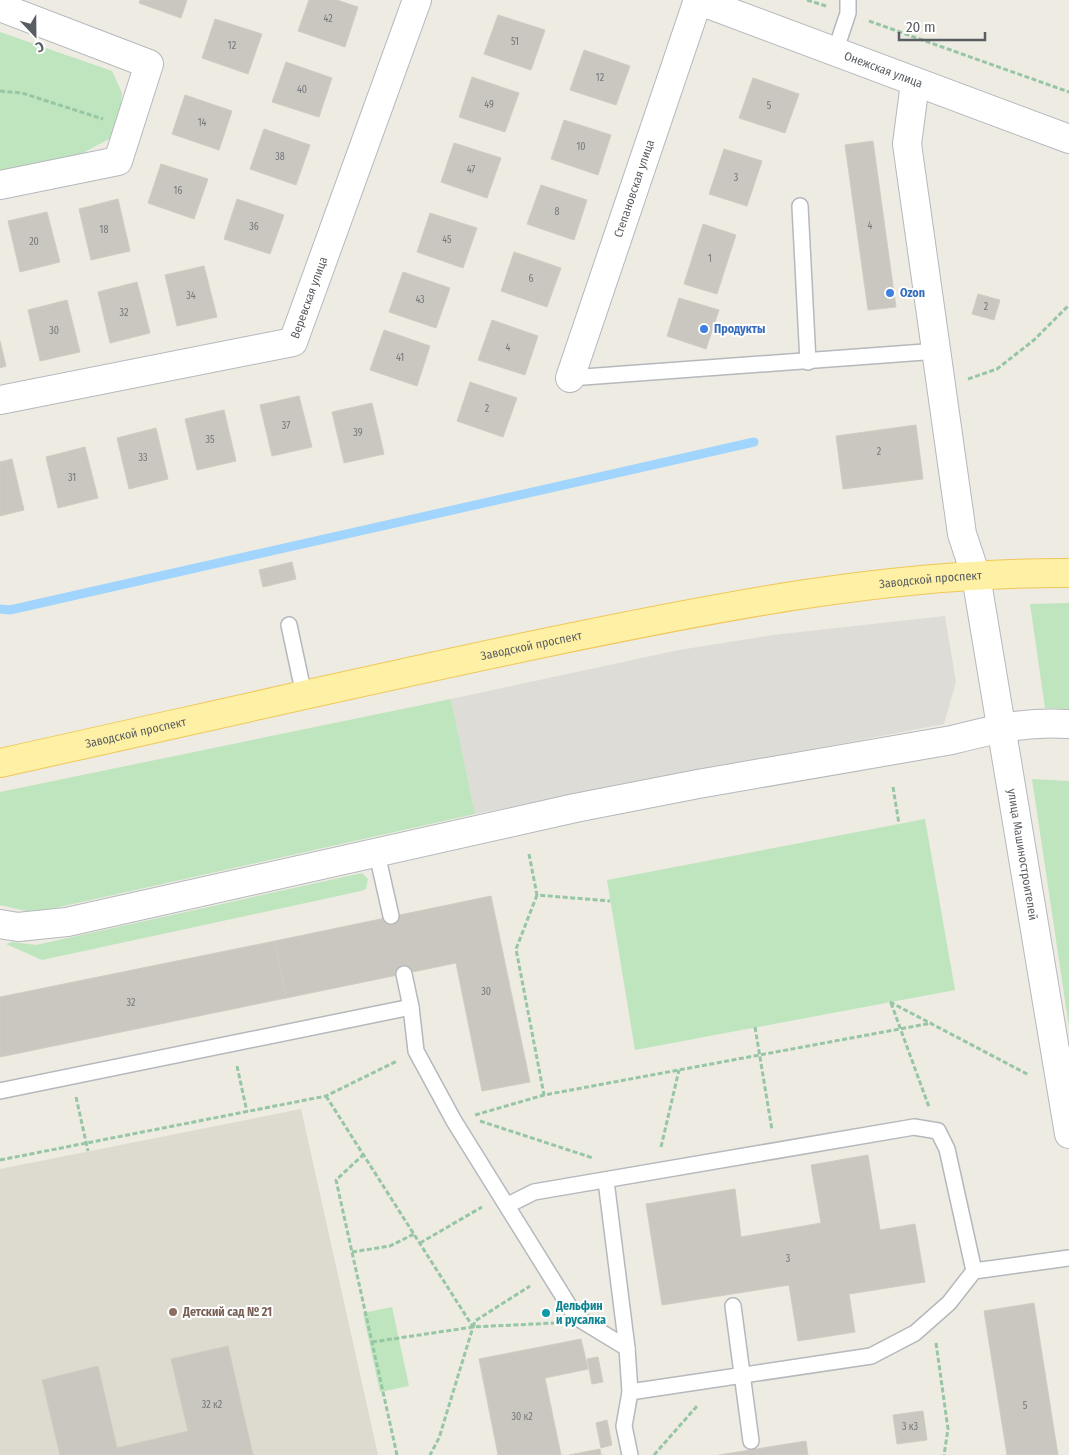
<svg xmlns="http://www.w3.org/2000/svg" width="1069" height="1455" font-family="'Fira Sans Condensed',sans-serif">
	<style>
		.industrial { fill: #dedcd6 }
		.education { fill: #dddad0 }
		.green { fill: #bee5be }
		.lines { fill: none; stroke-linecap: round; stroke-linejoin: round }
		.stream { stroke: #a1d5fe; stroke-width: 9 }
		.building { fill: #cac7c1; stroke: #d2ccc0 }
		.service-casing { stroke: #b5b8bc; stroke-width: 18 }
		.minor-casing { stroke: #b5b8bc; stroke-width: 30 }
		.primary-casing { stroke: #f0c758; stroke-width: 30 }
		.path { stroke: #97c6a5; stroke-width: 3; stroke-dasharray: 5 2.5; stroke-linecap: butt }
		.service { stroke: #fff; stroke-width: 15 }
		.minor { stroke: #fff; stroke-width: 28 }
		.primary { stroke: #fef1a6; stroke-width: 28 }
		.shop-dot { fill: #3f7fe0; stroke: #fff; stroke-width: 2 }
		.education-dot { fill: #8d6e63; stroke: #fff; stroke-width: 2 }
		.culture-dot { fill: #0f9aa8; stroke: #fff; stroke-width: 2 }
		.labels { text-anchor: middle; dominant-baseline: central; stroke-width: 4; stroke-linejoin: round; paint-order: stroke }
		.number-label { font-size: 10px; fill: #76787a }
		.street-label { font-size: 12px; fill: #5a5e63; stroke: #fff }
		.shop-label { font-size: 12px; font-weight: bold; fill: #366cbe; stroke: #fff; text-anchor: start }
		.culture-label { font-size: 12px; font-weight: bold; fill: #0d838f; stroke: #fff; text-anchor: start }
		.education-label { font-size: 12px; font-weight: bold; fill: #785e54; stroke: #fff; text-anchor: start }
	</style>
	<rect width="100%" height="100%" fill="#edebe2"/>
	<polygon class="industrial" points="945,616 956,682 944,724 475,814 451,699 679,650 773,635"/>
	<polygon class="education" points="301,1109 378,1455 0,1455 0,1169"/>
	<g class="green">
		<polygon points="0,32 112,71 122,93 120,117 111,138 77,156 0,172"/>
		<polygon points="1069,603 1069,709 1045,708 1030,604"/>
		<polygon points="451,699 475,814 46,910 26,911 0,905 0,792"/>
		<polygon points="1032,779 1069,781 1069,1027"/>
		<polygon points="925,819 955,990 635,1050 607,880"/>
		<polygon points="362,873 368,879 366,889 361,891 42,960 6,944 12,942 36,945"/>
		<polygon points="392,1307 409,1386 380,1392 363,1313"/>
	</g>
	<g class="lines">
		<polyline class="stream" points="0,609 10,610 754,442"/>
	</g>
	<g class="building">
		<polygon points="140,0 187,0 181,18 139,3"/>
		<polygon points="309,0 337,0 358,7 345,47 298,31"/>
		<polygon points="498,15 545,30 531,70 484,54"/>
		<polygon points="215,19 262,34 248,74 202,58"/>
		<polygon points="584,50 630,66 616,105 570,90"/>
		<polygon points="286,62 332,78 319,117 272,102"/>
		<polygon points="472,77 519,93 505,132 459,117"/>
		<polygon points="753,78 799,94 785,133 739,118"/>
		<polygon points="185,95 232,111 219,150 172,134"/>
		<polygon points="564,120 611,135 598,175 551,159"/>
		<polygon points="264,129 310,145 296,185 250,169"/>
		<polygon points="873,141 896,307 868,310 845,145"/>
		<polygon points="454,143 501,158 487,198 441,182"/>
		<polygon points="724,149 762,161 747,206 709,194"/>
		<polygon points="161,164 208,179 194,219 148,203"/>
		<polygon points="541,185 587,200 574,240 527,224"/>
		<polygon points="118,199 130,251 91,260 79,209"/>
		<polygon points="237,199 284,215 270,254 224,239"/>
		<polygon points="47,212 60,262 20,272 8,221"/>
		<polygon points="430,213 477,228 463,268 417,252"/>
		<polygon points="703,224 736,235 717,294 684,284"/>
		<polygon points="514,252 561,268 547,307 501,291"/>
		<polygon points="204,266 217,317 177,326 165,275"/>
		<polygon points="403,272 450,288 436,328 389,312"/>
		<polygon points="137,282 150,333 110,343 98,292"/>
		<polygon points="978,294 1000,300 994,320 972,314"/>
		<polygon points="679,298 719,310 706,349 667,336"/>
		<polygon points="67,300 80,352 40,361 28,310"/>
		<polygon points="492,320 538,336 525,375 478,360"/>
		<polygon points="384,330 430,346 417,386 370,370"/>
		<polygon points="0,341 6,366 0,368"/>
		<polygon points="470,382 517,398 503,437 457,421"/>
		<polygon points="299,396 312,447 272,456 260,405"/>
		<polygon points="372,403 384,454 344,463 332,412"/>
		<polygon points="224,410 236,461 197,470 185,419"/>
		<polygon points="916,425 923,479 843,489 836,436"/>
		<polygon points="156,428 168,479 129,489 117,438"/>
		<polygon points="85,447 98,498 58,508 46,457"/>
		<polygon points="12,459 24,510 0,516 0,462"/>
		<polygon points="292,562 296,579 263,587 259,570"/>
		<polygon points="491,896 530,1082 482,1091 456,963 286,998 275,941"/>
		<polygon points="275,941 286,998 0,1057 0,997"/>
		<polygon points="868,1155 880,1230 915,1224 925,1282 849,1294 855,1332 798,1341 789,1285 662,1305 646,1204 735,1189 741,1237 821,1223 811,1165"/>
		<polygon points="1034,1303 1058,1455 1007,1455 984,1311"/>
		<polygon points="581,1339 588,1369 545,1378 561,1455 498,1455 479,1359"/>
		<polygon points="228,1346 253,1455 60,1455 42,1380 98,1366 117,1448 188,1431 171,1359"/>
		<polygon points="598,1357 603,1382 592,1384 587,1359"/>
		<polygon points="923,1411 927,1440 897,1444 893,1415"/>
		<polygon points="607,1420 612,1445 601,1448 596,1423"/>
		<polygon points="806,1441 808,1455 719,1455"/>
		<polygon points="600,1449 601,1455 569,1455"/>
	</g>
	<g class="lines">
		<defs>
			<g id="service">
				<polyline points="835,52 848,13 848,0"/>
				<polyline points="800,206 808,362"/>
				<polyline points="570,378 938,351"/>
				<polyline points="289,625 304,695"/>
				<polyline points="377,854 391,916"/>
				<polyline points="404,974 411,1007 416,1051 454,1121 576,1317 627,1348"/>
				<polyline points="0,1091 411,1007"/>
				<polyline points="606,1181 627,1348 630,1392 624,1426 630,1455"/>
				<polyline points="508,1205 534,1192 914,1127 938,1131 947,1149 974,1271"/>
				<polyline points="733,1306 751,1441"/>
				<polyline points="630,1392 871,1356 915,1333 949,1303 974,1271 1069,1258"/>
			</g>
			<g id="minor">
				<path id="s1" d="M697 0 1069 139"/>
				<polyline points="0,7 149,64 118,161 0,185"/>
				<path id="s2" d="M915 83 907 144 962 534 976 576 1069 1134"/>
				<path id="s3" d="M570 378 698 0"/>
				<path id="s4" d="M0 400 293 342 417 0"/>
				<path d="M0 924 18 927 67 922 575 808 698 784 952 740C995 729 1025 721 1069 724"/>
			</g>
			<g id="primary">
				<path id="s5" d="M0 763C181 723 362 681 544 643 717 607 892 572 1069 573"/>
			</g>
		</defs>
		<use href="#service" class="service-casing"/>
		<use href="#minor" class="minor-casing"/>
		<use href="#primary" class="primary-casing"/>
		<g class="path">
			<polyline points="807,0 826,6"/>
			<polyline points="869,21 1069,92"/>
			<polyline points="0,91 22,93 103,119"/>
			<polyline points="968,379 997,369 1034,340 1069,305"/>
			<polyline points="893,787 899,824"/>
			<polyline points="529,854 537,895 610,901"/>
			<polyline points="537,895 516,949 544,1095"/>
			<polyline points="890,1002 1029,1075"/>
			<polyline points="891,1003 929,1107"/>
			<polyline points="755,1027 772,1130"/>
			<polyline points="237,1066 247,1112"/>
			<polyline points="326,1096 473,1327 439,1438 430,1455"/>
			<polyline points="76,1097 88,1151"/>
			<polyline points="475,1115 544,1095 932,1023"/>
			<polyline points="480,1121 593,1158"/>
			<polyline points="661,1147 679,1070"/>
			<polyline points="364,1154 336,1180 397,1455"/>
			<polyline points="0,1160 326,1096 397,1061"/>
			<polyline points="420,1243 482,1207"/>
			<polyline points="352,1252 390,1246 414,1234"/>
			<polyline points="473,1327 475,1321 530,1286"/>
			<polyline points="372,1342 473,1327 554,1323"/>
			<polyline points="936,1343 948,1429 944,1455"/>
			<polyline points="654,1455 697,1406"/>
		</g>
		<use href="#service" class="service"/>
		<use href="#minor" class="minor"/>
		<use href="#primary" class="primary"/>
	</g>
	<g class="shop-dot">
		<circle cx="890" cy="293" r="5"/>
		<circle cx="704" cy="329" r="5"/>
	</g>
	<circle class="education-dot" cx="173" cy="1312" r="5"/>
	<circle class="culture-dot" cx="546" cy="1313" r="5"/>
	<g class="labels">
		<g class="number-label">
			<text x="328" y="19">42</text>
			<text x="515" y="42">51</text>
			<text x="232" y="46">12</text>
			<text x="600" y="78">12</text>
			<text x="302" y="90">40</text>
			<text x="489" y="105">49</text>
			<text x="769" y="106">5</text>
			<text x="202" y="123">14</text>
			<text x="581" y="147">10</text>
			<text x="280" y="157">38</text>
			<text x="471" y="170">47</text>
			<text x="736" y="178">3</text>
			<text x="178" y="191">16</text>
			<text x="557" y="212">8</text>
			<text x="870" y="226">4</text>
			<text x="254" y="227">36</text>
			<text x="104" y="230">18</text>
			<text x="447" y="240">45</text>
			<text x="34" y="242">20</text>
			<text x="710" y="259">1</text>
			<text x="531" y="279">6</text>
			<text x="191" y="296">34</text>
			<text x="420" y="300">43</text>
			<text x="986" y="307">2</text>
			<text x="124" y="313">32</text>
			<text x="54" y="331">30</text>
			<text x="508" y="348">4</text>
			<text x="400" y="358">41</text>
			<text x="487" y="409">2</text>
			<text x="286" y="426">37</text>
			<text x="358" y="433">39</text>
			<text x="210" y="440">35</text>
			<text x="879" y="452">2</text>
			<text x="143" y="458">33</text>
			<text x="72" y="478">31</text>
			<text x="486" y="992">30</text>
			<text x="131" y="1003">32</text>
			<text x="788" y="1259">3</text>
			<text x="212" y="1405">32 к2</text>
			<text x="1025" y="1406">5</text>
			<text x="522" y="1417">30 к2</text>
			<text x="910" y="1427">3 к3</text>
		</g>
		<g class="street-label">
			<text stroke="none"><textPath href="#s1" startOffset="199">Онежская улица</textPath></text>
			<text stroke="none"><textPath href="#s3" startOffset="200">Степановская улица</textPath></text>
			<text stroke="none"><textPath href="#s4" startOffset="346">Веревская улица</textPath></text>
			<text stroke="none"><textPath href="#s5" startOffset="949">Заводской проспект</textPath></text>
			<text stroke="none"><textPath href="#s5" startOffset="544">Заводской проспект</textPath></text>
			<text stroke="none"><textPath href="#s5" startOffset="139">Заводской проспект</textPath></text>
			<text stroke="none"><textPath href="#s2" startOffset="782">улица Машиностроителей</textPath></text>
		</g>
		<g class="shop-label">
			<text x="900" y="293">Ozon</text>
			<text x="714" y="329">Продукты</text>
		</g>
		<g class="culture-label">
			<text x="556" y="1306">Дельфин<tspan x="556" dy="14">и русалка</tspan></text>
		</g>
		<g class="education-label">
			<text x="183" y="1312">Детский сад № 21</text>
		</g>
	</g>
	<g transform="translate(35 35) rotate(158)" stroke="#ffffff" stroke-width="4" paint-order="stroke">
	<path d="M0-4L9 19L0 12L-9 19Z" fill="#5a5e63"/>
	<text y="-8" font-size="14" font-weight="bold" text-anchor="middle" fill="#5a5e63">С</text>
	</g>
	<path d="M899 32v8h86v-8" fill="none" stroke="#5a5e63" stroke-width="2.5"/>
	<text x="906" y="32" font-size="15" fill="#5a5e63" stroke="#ffffff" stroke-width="4" paint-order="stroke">20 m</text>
</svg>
